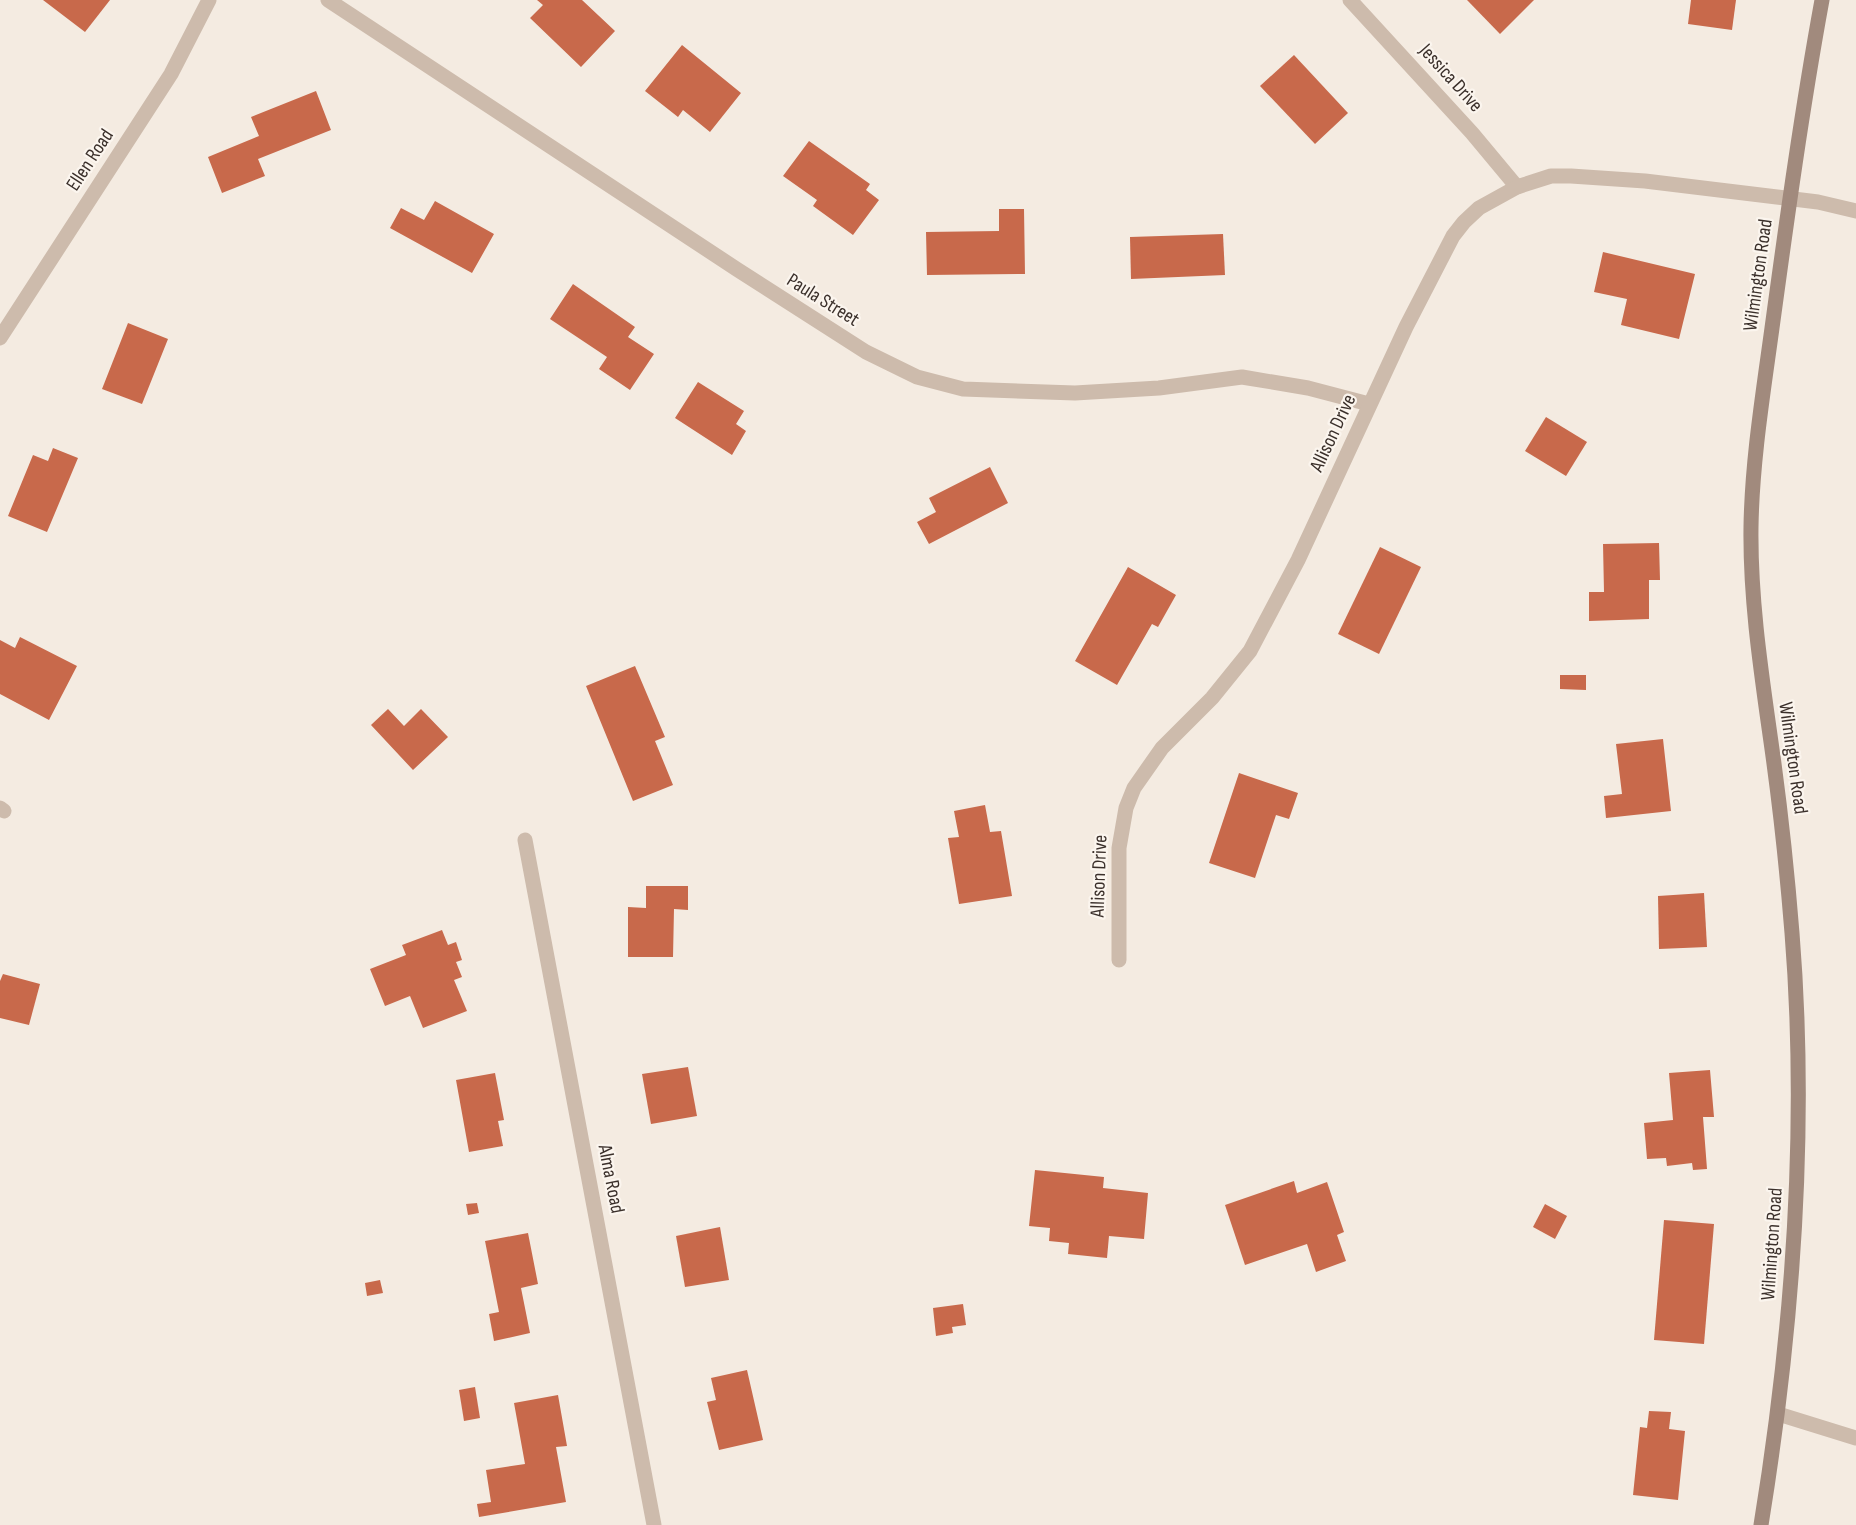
<svg xmlns="http://www.w3.org/2000/svg" width="1856" height="1525" font-family="'Sofia Sans Condensed',sans-serif">
	<style>
		.building { fill: #c8694b }
		.lines { fill: none; stroke-linecap: round; stroke-linejoin: round }
		.street { stroke: #cdbbac; stroke-width: 15 }
		.secondary { stroke: #a18a7d; stroke-width: 15 }
		.labels { text-anchor: middle; dominant-baseline: central; stroke-width: 4.5; stroke-linejoin: round; paint-order: stroke }
		.street-label { font-size: 20px; fill: #3b302b; stroke: #fbf5ee }
	</style>
	<rect width="100%" height="100%" fill="#f4ebe1"/>
	<g class="building">
		<polygon points="43,0 110,0 85,32"/>
		<polygon points="537,0 582,0 615,31 581,67 530,18 543,5"/>
		<polygon points="1467,0 1534,0 1500,34"/>
		<polygon points="1691,0 1736,0 1732,30 1688,24"/>
		<polygon points="682,45 741,93 710,132 683,110 678,117 645,91"/>
		<polygon points="1294,55 1348,113 1315,144 1260,86"/>
		<polygon points="316,91 331,130 258,159 265,176 222,193 208,157 259,136 251,117"/>
		<polygon points="809,141 870,184 866,190 879,200 853,235 813,206 817,200 783,176"/>
		<polygon points="435,201 494,234 472,273 390,228 401,208 424,220"/>
		<polygon points="999,209 1024,209 1025,274 927,275 926,232 999,231"/>
		<polygon points="1223,234 1225,275 1131,279 1130,237"/>
		<polygon points="1603,252 1695,274 1679,339 1621,325 1627,299 1594,292"/>
		<polygon points="573,284 635,327 628,337 654,354 630,390 599,369 607,357 550,319"/>
		<polygon points="128,323 168,339 142,404 102,389"/>
		<polygon points="698,382 744,411 736,424 746,431 732,455 675,418"/>
		<polygon points="1546,417 1587,442 1566,476 1525,451"/>
		<polygon points="53,448 78,458 47,532 8,516 33,455 48,461"/>
		<polygon points="990,467 1008,503 929,544 917,522 936,512 929,498"/>
		<polygon points="1659,543 1660,580 1649,580 1649,619 1589,621 1589,592 1604,592 1603,544"/>
		<polygon points="1380,547 1421,567 1379,654 1338,634"/>
		<polygon points="1128,567 1176,595 1158,627 1152,624 1117,685 1075,661"/>
		<polygon points="20,637 77,666 49,720 0,694 0,640 15,648"/>
		<polygon points="635,666 665,737 655,741 673,785 633,801 586,686"/>
		<polygon points="1560,675 1586,675 1586,690 1560,689"/>
		<polygon points="388,709 404,726 421,709 448,737 413,770 371,725"/>
		<polygon points="1663,739 1671,811 1606,818 1604,796 1622,794 1616,744"/>
		<polygon points="1239,773 1298,793 1289,819 1276,815 1255,878 1209,863"/>
		<polygon points="985,805 990,832 1001,831 1012,896 959,904 948,838 959,837 954,811"/>
		<polygon points="646,886 688,886 688,910 674,909 673,957 628,957 628,907 646,908"/>
		<polygon points="1704,893 1707,947 1659,949 1658,896"/>
		<polygon points="442,930 448,945 456,942 462,960 456,962 462,977 454,980 467,1011 423,1028 410,996 385,1006 370,969 406,955 402,945"/>
		<polygon points="3,974 40,984 29,1025 0,1018 0,981"/>
		<polygon points="688,1067 697,1116 651,1124 642,1074"/>
		<polygon points="1710,1070 1714,1117 1703,1117 1707,1169 1693,1170 1692,1163 1667,1166 1666,1158 1647,1159 1644,1123 1673,1120 1669,1073"/>
		<polygon points="495,1073 504,1120 498,1121 503,1146 469,1152 456,1080"/>
		<polygon points="1035,1170 1104,1177 1103,1188 1148,1193 1144,1239 1109,1236 1107,1258 1068,1254 1069,1243 1049,1241 1050,1228 1029,1226"/>
		<polygon points="1294,1181 1297,1193 1327,1182 1344,1232 1337,1235 1346,1261 1316,1272 1307,1244 1245,1265 1225,1205"/>
		<polygon points="477,1203 479,1213 468,1215 466,1204"/>
		<polygon points="1545,1204 1567,1216 1555,1239 1533,1227"/>
		<polygon points="1664,1220 1714,1224 1704,1344 1654,1340"/>
		<polygon points="720,1227 729,1280 685,1287 676,1236"/>
		<polygon points="528,1233 538,1284 521,1288 530,1333 494,1341 489,1314 499,1312 485,1241"/>
		<polygon points="380,1280 383,1293 367,1296 365,1283"/>
		<polygon points="963,1304 966,1325 952,1327 953,1333 936,1336 933,1308"/>
		<polygon points="747,1370 763,1440 719,1450 707,1402 716,1400 711,1378"/>
		<polygon points="475,1387 480,1418 464,1421 459,1390"/>
		<polygon points="558,1395 567,1446 556,1447 566,1502 479,1517 477,1504 491,1502 486,1470 525,1464 514,1403"/>
		<polygon points="1649,1411 1671,1412 1669,1429 1685,1431 1678,1500 1633,1495 1640,1427 1647,1428"/>
	</g>
	<g class="lines">
		<g class="street">
			<polyline points="328,0 738,270 866,352 917,377 963,389 1075,393 1159,388 1242,377 1308,388 1369,404"/>
			<polyline points="1350,0 1472,133 1517,187"/>
			<polyline points="0,338 171,74 209,0"/>
			<polyline points="0,808 4,811"/>
			<polyline points="525,840 654,1525"/>
			<polyline points="1119,960 1119,848 1126,808 1134,788 1162,748 1212,698 1250,651 1298,560 1406,327 1453,236 1464,222 1479,208 1517,187 1551,176 1571,176 1645,181 1818,202 1856,211"/>
			<polyline points="1778,1414 1856,1438"/>
		</g>
		<path class="secondary" d="M1761 1525C1793 1329 1808 1132 1792 933 1787 870 1780 805 1771 742 1761 671 1750 599 1751 527 1752 461 1763 394 1772 328 1787 218 1802 109 1822 0"/>
	</g>
	<g class="labels">
		<g class="street-label">
			<text transform="translate(1451 78) rotate(48)">Jessica Drive</text>
			<text transform="translate(90 160) rotate(-57)">Ellen Road</text>
			<text transform="translate(1758 275) rotate(-82)">Wilmington Road</text>
			<text transform="translate(823 300) rotate(32)">Paula Street</text>
			<text transform="translate(1333 433) rotate(-65)">Allison Drive</text>
			<text transform="translate(1793 758) rotate(82)">Wilmington Road</text>
			<text transform="translate(1099 876) rotate(-88)">Allison Drive</text>
			<text transform="translate(611 1179) rotate(79)">Alma Road</text>
			<text transform="translate(1772 1244) rotate(-86)">Wilmington Road</text>
		</g>
	</g>
</svg>
